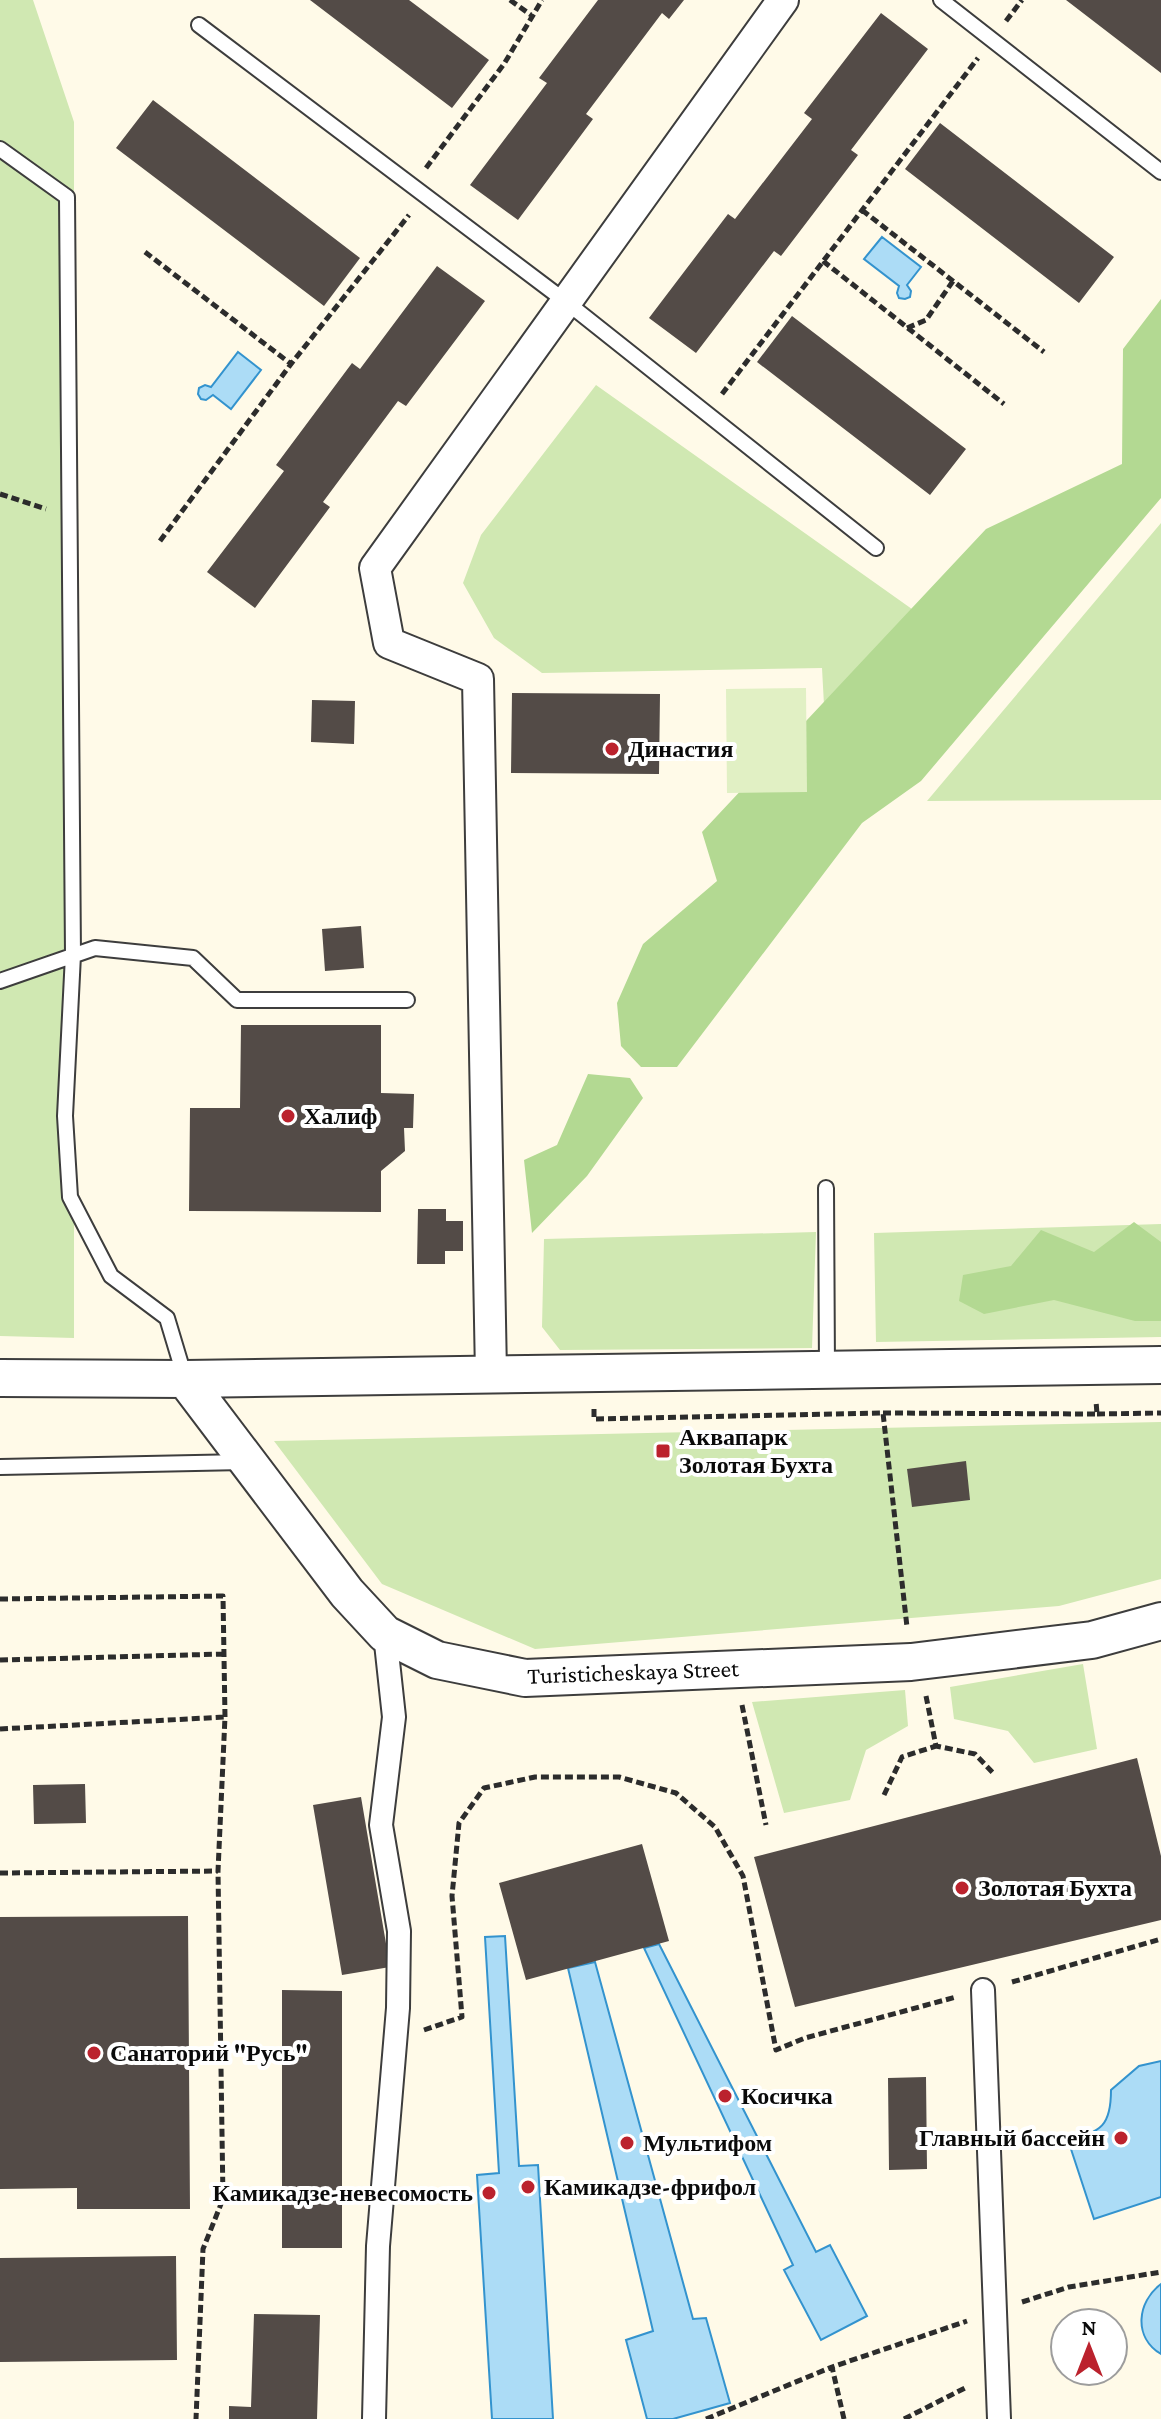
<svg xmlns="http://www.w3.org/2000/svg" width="1161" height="2419" font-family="'Crimson Pro',serif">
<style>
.green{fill:#d0e8b2}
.forest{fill:#b3d992}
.pitch{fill:#e1f0c4}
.water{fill:#acdcf6;stroke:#3393ce;stroke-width:2}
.building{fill:#534b47}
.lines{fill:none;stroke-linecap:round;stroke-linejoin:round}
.service-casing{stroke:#3d3d3d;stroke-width:18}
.pedestrian-casing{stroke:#3d3d3d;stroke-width:26}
.minor-casing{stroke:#3d3d3d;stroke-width:34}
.tertiary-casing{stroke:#3d3d3d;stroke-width:40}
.path{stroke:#2c2c2c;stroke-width:5;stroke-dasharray:8 4;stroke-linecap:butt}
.service{stroke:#fff;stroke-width:14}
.pedestrian{stroke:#fff;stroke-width:22}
.minor{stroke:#fff;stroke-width:30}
.tertiary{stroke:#fff;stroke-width:36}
.poi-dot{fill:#bb222d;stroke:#fff;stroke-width:3}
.labels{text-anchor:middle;stroke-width:8;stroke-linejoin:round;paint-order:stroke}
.poi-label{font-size:24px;font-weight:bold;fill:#0a0a0a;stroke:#fff;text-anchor:start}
.street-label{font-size:24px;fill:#0a0a0a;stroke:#fff}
</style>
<rect width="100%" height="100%" fill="#fffae8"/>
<!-- green -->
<path class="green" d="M 0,0 L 33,0 L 74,122 L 74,1338 L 0,1336 Z
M 596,385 L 926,619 L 826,742 L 822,668 L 542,673 L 494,638 L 463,583 L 481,535 Z
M 1161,523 L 1161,800 L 927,801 Z
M 1161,1224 L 1161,1337 L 876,1342 L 874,1233 Z
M 816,1232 L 812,1348 L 560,1350 L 542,1327 L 544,1239 Z
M 1161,1422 L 1161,1579 L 1059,1606 L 535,1649 L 382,1584 L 274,1441 Z
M 1083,1664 L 1097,1749 L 1034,1763 L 1008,1731 L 954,1719 L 950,1687 Z
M 905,1690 L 908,1726 L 866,1750 L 850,1800 L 784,1813 L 752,1702 Z"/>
<!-- forest -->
<path class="forest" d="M 1161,299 L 1161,498 L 921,781 L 862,823 L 677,1067 L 641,1067 L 621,1046 L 617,1003 L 643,944 L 717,881 L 702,832 L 986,529 L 1122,464 L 1123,349 Z
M 588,1074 L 630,1078 L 643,1098 L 587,1176 L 532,1233 L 524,1160 L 557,1145 Z
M 1134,1222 L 1161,1242 L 1161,1321 L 1135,1321 L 1054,1300 L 984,1314 L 959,1301 L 963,1275 L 1011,1266 L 1041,1230 L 1094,1252 Z"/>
<!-- pitch -->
<path class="pitch" d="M 806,688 L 807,792 L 727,793 L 726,689 Z"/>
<!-- water -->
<path class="water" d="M 882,237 L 921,267 L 907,285 L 911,291 L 910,297 L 905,299 L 899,298 L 897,293 L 899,286 L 864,259 Z
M 238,352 L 261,370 L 231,409 L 213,395 L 206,400 L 201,399 L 198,394 L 199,388 L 205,385 L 211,387 Z
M 505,1936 L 519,2166 L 538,2165 L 553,2419 L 492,2419 L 477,2175 L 499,2173 L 485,1937 Z
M 659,1944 L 816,2252 L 830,2245 L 867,2316 L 821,2340 L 784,2270 L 793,2265 L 644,1948 Z
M 595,1962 L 693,2319 L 706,2318 L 730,2403 L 673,2419 L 647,2419 L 626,2340 L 653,2331 L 568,1968 Z
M 1161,2061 L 1161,2197 L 1094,2219 L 1068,2140 C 1102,2132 1111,2125 1111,2090 L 1139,2066 Z
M 1161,2284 L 1161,2354 C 1133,2337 1137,2302 1161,2284 Z"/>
<!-- building -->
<path class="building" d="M 310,0 L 409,0 L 489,60 L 452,108 Z
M 598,0 L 684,0 L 669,19 L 662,13 L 586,114 L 593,119 L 518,220 L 470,185 L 547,83 L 539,78 Z
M 1066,0 L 1161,0 L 1161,73 Z
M 881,13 L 928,49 L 851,150 L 858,155 L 781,256 L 774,251 L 696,353 L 649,318 L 728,214 L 735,219 L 812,119 L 804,113 Z
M 153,100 L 360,258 L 324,306 L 116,148 Z
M 940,123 L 1114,257 L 1079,303 L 905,169 Z
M 437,266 L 485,301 L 406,406 L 398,401 L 323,502 L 330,507 L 255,608 L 207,572 L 284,471 L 276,465 L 352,363 L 360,369 Z
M 792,316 L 966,449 L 930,495 L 757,362 Z
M 512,693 L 660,694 L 659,774 L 511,773 Z
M 312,700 L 355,701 L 354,744 L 311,742 Z
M 361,926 L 364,968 L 325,971 L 322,929 Z
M 241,1025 L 381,1025 L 381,1093 L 414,1094 L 413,1128 L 404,1128 L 405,1151 L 381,1171 L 381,1212 L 189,1211 L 190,1108 L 240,1108 Z
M 418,1209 L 446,1209 L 446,1221 L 463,1221 L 463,1251 L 445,1251 L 445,1264 L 417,1264 Z
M 966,1461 L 970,1500 L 912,1507 L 907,1469 Z
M 1137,1758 L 1161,1856 L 1161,1920 L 795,2007 L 754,1857 Z
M 85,1784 L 86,1823 L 34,1824 L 33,1785 Z
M 361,1797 L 390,1967 L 342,1975 L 313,1805 Z
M 642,1844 L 669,1941 L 526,1980 L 499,1883 Z
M 188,1916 L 190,2209 L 77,2209 L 77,2188 L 0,2189 L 0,1917 Z
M 282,1990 L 342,1991 L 342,2248 L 282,2248 Z
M 926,2077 L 927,2169 L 889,2170 L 888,2078 Z
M 176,2256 L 177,2360 L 0,2362 L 0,2258 Z
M 254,2314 L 320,2315 L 317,2419 L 229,2419 L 229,2406 L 251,2407 Z"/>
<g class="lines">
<!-- service casing -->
<g class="service-casing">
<path id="service" d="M 941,0 L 1161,172
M 199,25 L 565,301 L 876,548
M 0,149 L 67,197 L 73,955 L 65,1116 L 70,1197 L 111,1276 L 167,1318 L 185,1378
M 0,981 L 95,948 L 193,958 L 237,1000 L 407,1000
M 826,1188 L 827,1369
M 0,1467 L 244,1462"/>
</g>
<!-- pedestrian casing -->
<g class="pedestrian-casing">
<path id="pedestrian" d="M 983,1990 L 999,2419
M 374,2419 L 378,2246 L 398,2008 L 399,1931 L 381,1825 L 394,1717 L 385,1634"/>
</g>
<!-- minor casing -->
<g class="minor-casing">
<path id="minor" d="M 491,1374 L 478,679 L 389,643 L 375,568 L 783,0"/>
</g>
<!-- tertiary casing -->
<g class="tertiary-casing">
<path id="tertiary" d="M 0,1378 L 185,1379 L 1161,1365
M 185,1379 L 347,1593 L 385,1634 L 437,1660 L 525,1678 L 911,1662 L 1092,1640 L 1161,1621"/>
</g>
<!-- path -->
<path class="path" d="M 510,0 L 531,15
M 1006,21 L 1022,0
M 426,168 L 504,64 L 542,0
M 862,210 L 1044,352
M 145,252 L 291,364
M 823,261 L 1004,404
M 907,328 L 926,320 L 953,281
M 722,394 L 978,58
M 0,494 L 46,509
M 160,541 L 291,364 L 409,215
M 594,1409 L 594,1419 L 883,1413 L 907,1627
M 883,1413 L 1097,1414 L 1096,1401
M 1097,1414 L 1161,1413
M 0,1599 L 223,1596 L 225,1717 L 218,1871 L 223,2199 L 203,2249 L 196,2419
M 0,1660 L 224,1654
M 926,1696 L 936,1746 L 975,1754 L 995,1775
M 742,1705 L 766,1825
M 0,1729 L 225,1717
M 884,1795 L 902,1757 L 936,1746
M 0,1873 L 218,1871
M 1012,1982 L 1161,1939
M 424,2030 L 462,2017 L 452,1896 L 459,1823 L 484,1788 L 535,1777 L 619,1777 L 676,1793 L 715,1827 L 743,1876 L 776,2050 L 805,2038 L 956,1997
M 1022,2302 L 1069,2287 L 1161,2272
M 706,2419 L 832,2367
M 844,2419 L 832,2367 L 967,2321
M 904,2419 L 967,2387"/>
<!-- service -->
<use href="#service" class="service"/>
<!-- pedestrian -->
<use href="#pedestrian" class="pedestrian"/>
<!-- minor -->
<use href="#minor" class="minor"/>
<!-- tertiary -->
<use href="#tertiary" class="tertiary"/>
</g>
<!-- markers -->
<g class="poi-dot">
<circle cx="612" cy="749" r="8"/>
<circle cx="288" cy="1116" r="8"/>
<rect x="655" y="1443" width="16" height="16" rx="4"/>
<circle cx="962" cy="1888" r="8"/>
<circle cx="94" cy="2053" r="8"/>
<circle cx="725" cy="2096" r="8"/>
<circle cx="1121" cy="2138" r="8"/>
<circle cx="627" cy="2143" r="8"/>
<circle cx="528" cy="2187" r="8"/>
<circle cx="489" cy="2193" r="8"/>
</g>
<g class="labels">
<!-- poi labels -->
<g class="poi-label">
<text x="628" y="757">Династия</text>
<text x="304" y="1124">Халиф</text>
<text x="679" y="1445">Аквапарк<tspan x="679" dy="28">Золотая Бухта</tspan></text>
<text x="978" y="1896">Золотая Бухта</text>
<text x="110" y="2061">Санаторий "Русь"</text>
<text x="741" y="2104">Косичка</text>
<text x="1105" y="2146" text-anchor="end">Главный бассейн</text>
<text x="643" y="2151">Мультифом</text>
<text x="544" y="2195">Камикадзе-фрифол</text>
<text x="473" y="2201" text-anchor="end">Камикадзе-невесомость</text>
</g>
<!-- street labels -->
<g class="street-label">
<text transform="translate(633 1672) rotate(-2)" y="8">Turisticheskaya Street</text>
</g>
</g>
<!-- north arrow -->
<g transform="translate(1089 2347)"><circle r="38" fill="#ffffff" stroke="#9d9d9d" stroke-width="2"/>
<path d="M0-6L14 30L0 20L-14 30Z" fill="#bb222d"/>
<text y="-12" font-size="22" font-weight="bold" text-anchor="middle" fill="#0a0a0a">N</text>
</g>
</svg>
